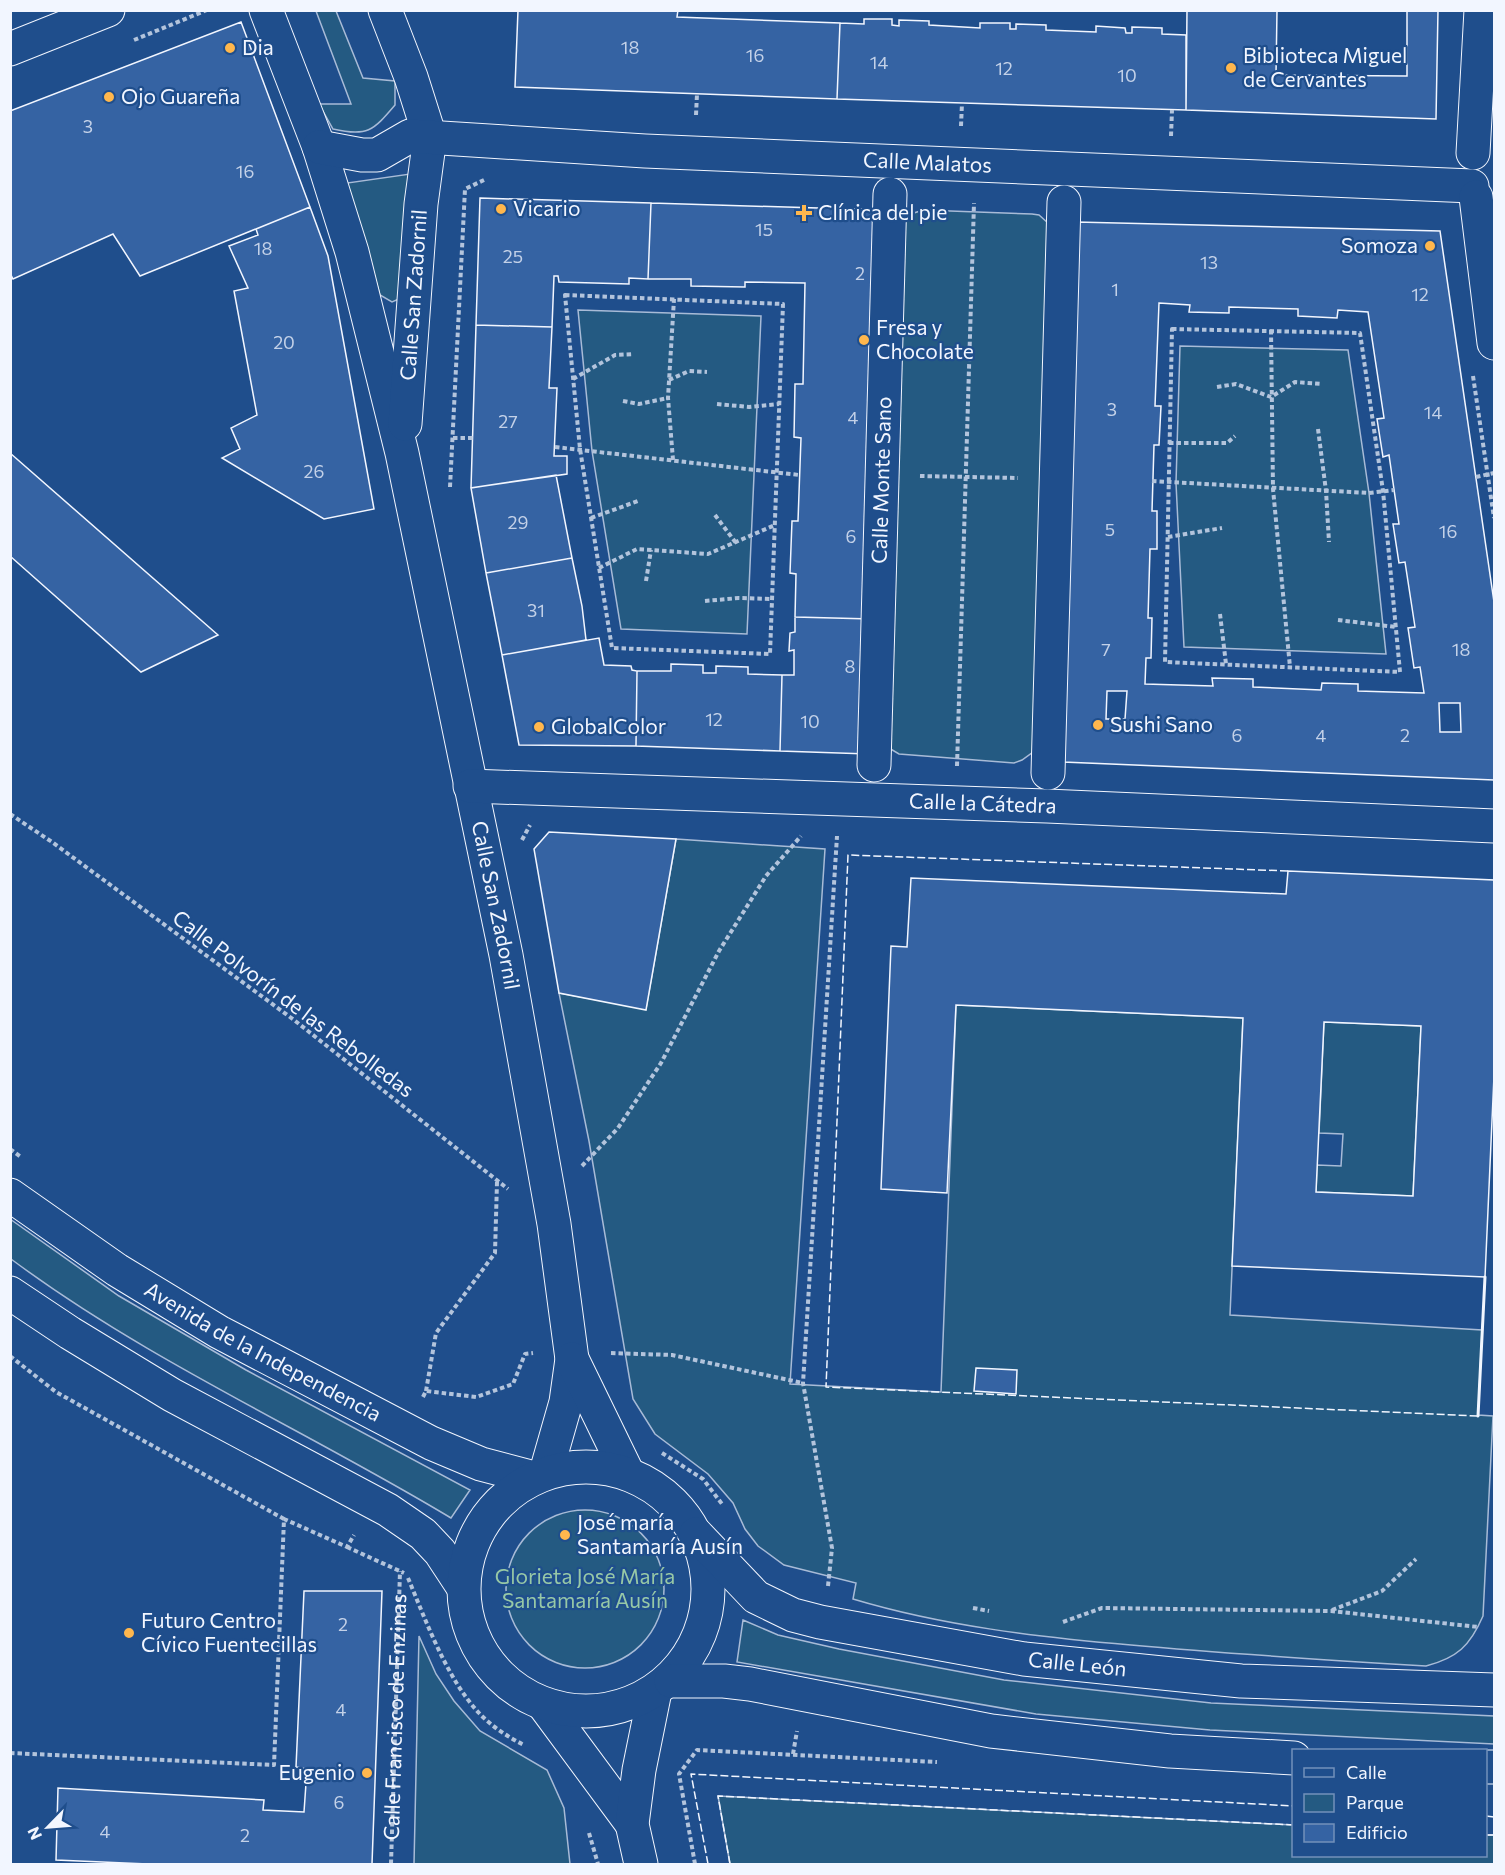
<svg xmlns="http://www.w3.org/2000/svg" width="1505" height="1875" font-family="Commissioner,sans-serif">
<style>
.green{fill:#245a82;stroke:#a8bbd7;stroke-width:1.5}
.building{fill:#3563a3;stroke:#f2f6ff;stroke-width:1.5;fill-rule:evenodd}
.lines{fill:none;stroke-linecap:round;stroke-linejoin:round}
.street-casing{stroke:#f2f6ff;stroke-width:35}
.secondary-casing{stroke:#f2f6ff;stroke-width:35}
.path{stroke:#b3c4dc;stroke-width:4;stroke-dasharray:4.5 3;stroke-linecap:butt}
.street{stroke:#1f4e8c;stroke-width:33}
.secondary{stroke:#1f4e8c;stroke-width:33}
.fence{stroke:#f2f6ff;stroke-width:1.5;stroke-dasharray:8 3;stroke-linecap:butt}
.wall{stroke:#f2f6ff;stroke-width:3}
.poi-dot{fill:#ffb74d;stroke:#1f4e8c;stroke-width:2}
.labels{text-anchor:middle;stroke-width:4.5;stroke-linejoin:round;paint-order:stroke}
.number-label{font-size:18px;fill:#c3d1e8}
.poi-label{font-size:21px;fill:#f2f6ff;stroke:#1f4e8c;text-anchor:start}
.street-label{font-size:21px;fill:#f2f6ff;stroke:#1f4e8c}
.park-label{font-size:21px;fill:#97c8a6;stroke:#1f4e8c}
</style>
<rect width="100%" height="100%" fill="#1f4e8c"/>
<!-- green -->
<path class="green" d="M 316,11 L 336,11 L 363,78 L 395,81 L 395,105 C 373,131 367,137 333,129 L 319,104 L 351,104 Z
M 410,174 L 406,296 L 392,302 L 380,295 L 347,183 Z
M 923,210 L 1032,214 L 1039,215 L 1048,223 L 1033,752 L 1022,760 L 1014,763 L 899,754 L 889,748 L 905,221 L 911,214 Z
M 578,310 L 761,316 L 747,634 L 621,629 L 592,451 Z
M 1180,346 L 1348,350 L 1369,493 L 1386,654 L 1184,647 L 1176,483 Z
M 676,839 L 825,849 L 790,1384 L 941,1392 L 956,1005 L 1243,1018 L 1230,1315 L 1482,1330 L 1478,1415 L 1493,1416 L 1483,1616 C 1470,1646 1457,1658 1426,1666 C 1327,1660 1229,1654 1131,1645 C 1038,1637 943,1626 853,1599 L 856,1583 L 784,1565 L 758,1546 L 745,1529 L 733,1503 L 708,1474 L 655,1434 L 633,1399 L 589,1141 L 559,993 L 646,1009 Z
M 1324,1022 L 1421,1026 L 1413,1196 L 1316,1192 L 1317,1165 L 1341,1166 L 1343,1134 L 1319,1133 Z
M 10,1219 L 119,1296 L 246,1370 L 470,1490 L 451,1518 C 305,1430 148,1361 11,1259 Z
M506 1589a79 79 0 1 1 158 0a79 79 0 1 1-158 0Z
M 743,1620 L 778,1635 L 839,1649 L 1004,1680 L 1211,1703 L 1494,1716 L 1494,1744 L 1210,1730 L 1036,1714 L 737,1662 Z
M 419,1636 L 436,1674 L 454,1701 L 480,1731 L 547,1770 L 564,1808 L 570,1864 L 414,1864 Z
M 718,1796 L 1293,1825 L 1294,1856 L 1486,1856 L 1486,1835 L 1494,1835 L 1494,1864 L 730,1864 Z"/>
<!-- building -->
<path class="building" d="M 518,10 L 678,10 L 677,17 L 840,23 L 837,99 L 515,87 Z
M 1187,10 L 1277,10 L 1276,75 L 1407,76 L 1407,10 L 1438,10 L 1436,119 L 1186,110 Z
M 864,19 L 892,19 L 892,25 L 899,26 L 899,20 L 929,21 L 929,25 L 980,28 L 980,23 L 1010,23 L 1010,29 L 1016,29 L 1016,24 L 1046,25 L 1046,30 L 1096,32 L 1096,26 L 1125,28 L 1126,33 L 1132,33 L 1132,27 L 1162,28 L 1162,34 L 1186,35 L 1186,110 L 837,99 L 840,23 L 864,24 Z
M 241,22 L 310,207 L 140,276 L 113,234 L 13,279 L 10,273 L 10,111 Z
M 480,198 L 651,203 L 648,279 L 629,278 L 629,284 L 559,282 L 558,276 L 554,276 L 552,327 L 476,325 Z
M 651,203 L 883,210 L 871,619 L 795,617 L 796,574 L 790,573 L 792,521 L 798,521 L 801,438 L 794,437 L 795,384 L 803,384 L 805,283 L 745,282 L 745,287 L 691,286 L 691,279 L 648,279 Z
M 310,207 L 328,256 L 374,509 L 324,519 L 222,458 L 240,449 L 231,428 L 257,415 L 234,291 L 248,288 L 229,246 L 258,235 L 256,229 Z
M 1076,222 L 1440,231 L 1494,602 L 1494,780 L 1063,762 ZM 1159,303 L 1190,305 L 1189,312 L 1229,313 L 1229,307 L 1298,309 L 1298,316 L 1337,318 L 1338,310 L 1368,312 L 1384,418 L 1377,419 L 1383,457 L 1389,455 L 1399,524 L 1393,524 L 1399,563 L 1405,562 L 1415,627 L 1408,628 L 1414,668 L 1420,667 L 1424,693 L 1358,691 L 1358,684 L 1322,683 L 1321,690 L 1253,687 L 1253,679 L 1212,678 L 1213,686 L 1145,684 L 1146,658 L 1151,658 L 1152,618 L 1148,618 L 1150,549 L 1157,549 L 1157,511 L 1152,511 L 1154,445 L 1159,445 L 1161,406 L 1155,406 ZM 1107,691 L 1127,691 L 1125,719 L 1106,719 ZM 1439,703 L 1460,703 L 1461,732 L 1440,732 Z
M 476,325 L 552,327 L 549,388 L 557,388 L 554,456 L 567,456 L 567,474 L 471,488 Z
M 10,453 L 218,635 L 141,672 L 10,556 Z
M 556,475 L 572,558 L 486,573 L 471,488 Z
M 572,558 L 582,606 L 586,640 L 502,655 L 486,573 Z
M 795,617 L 871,619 L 868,754 L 780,751 L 782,675 L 794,675 L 794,650 L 789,651 L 790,633 L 795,632 Z
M 599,638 L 604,665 L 631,666 L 632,670 L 637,671 L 636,746 L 519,745 L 502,655 Z
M 671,664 L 703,665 L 703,673 L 716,673 L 716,666 L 748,667 L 748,674 L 782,675 L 780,751 L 636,746 L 637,671 L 671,671 Z
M 549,832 L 676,839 L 646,1010 L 559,993 L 534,849 Z
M 1288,871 L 1494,880 L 1494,1076 L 1485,1277 L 1232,1266 L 1243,1018 L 956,1005 L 947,1193 L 881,1189 L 891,946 L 907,947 L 911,878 L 1286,894 ZM 1324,1022 L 1421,1026 L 1413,1196 L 1316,1192 Z
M 976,1368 L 1017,1370 L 1016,1394 L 974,1391 Z
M 304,1591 L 382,1591 L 372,1864 L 148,1864 L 56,1860 L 58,1788 L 264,1800 L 263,1810 L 304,1812 L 307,1769 L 296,1767 Z"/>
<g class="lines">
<!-- street casing -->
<g class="street-casing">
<g id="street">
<path id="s2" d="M 266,10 L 319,147 L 352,252 L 402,453 L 506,955 L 554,1224 L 572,1359 L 566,1402 L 546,1472"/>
<path d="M 385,10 L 411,77 L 430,137 L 421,204 L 405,424"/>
<path d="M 10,49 L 108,10"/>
<path id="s3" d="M 319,147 L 362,155 L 377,155 L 410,136 L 645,151 L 1472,186"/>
<path d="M 1473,153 L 1481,10"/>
<path d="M 1476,197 L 1494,343"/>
<path id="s4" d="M 874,765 L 890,194"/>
<path d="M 1048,773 L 1064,202"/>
<path id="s5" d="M 470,786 L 1047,806 L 1494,826"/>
<path d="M 572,1359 L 628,1474"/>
<path d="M 544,1705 L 632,1824"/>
<path d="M 641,1864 L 632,1824 L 639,1770 L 655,1691"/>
</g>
</g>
<!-- secondary casing -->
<g class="secondary-casing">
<g id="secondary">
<path id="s6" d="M 10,1195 L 117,1270 L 219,1332 L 431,1443 L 481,1464 L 534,1478"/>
<path d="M 10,1293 L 70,1333 L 172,1395 L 388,1510 L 423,1534 L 440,1552 L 463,1587"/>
<circle cx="586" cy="1589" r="122"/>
<path id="s7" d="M 696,1534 L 756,1597 L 793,1615 L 820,1622 L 1024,1659 L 1241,1681 L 1494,1690"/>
<path d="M 671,1681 L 724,1681 L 750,1684 L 991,1731 L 1170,1751 L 1294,1758"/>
<path d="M 1486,1767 L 1494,1767"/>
</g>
</g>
<!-- path -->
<g class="path">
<path d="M 134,40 L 207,10"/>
<path d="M 696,115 L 697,94"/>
<path d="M 961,126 L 962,103"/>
<path d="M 1171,136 L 1172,110"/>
<path d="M 565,295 L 783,304 L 770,654 L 612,648 L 580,449 Z"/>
<path d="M 1172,329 L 1360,333 L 1383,491 L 1400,672 L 1165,662 Z"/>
<path d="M 1271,330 L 1273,489 L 1290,667"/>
<path d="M 1473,376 L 1494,518"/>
<path d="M 573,379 L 615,355 L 634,354"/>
<path d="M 669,380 L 689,371 L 707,372"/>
<path d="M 1217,387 L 1236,384 L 1271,397 L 1295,382 L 1322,384"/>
<path d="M 623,401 L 639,404 L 668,398"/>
<path d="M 717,404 L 749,407 L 779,404"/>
<path d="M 1318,429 L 1326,491 L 1329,542"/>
<path d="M 453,438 L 473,438"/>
<path d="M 1169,443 L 1227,443 L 1235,436"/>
<path d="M 555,447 L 799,475"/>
<path d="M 673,460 L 668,398 L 674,299"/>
<path d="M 920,476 L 1018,478"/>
<path d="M 1476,477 L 1494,473"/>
<path d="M 1152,481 L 1369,493 L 1394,490"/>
<path d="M 450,487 L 465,189 L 484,180"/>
<path d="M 715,515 L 736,543"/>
<path d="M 591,518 L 638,501"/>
<path d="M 1168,537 L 1222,528"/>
<path d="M 599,568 L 637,549 L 708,554 L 775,525"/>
<path d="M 646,581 L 651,550"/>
<path d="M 705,601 L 739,598 L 772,599"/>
<path d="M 1220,614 L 1226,664"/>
<path d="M 1338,620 L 1396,627"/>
<path d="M 957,766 L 974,203"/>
<path d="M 10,814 L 52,842 L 294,1020 L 508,1189"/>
<path d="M 522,840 L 530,825"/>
<path d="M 10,1149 L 21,1157"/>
<path d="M 582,1166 L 618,1128 L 661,1063 L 719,951 L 766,876 L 801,836"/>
<path d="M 611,1353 L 672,1355 L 803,1383"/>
<path d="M 10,1356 L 56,1392 L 284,1519"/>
<path d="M 426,1391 L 436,1333 L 495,1253 L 497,1182"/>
<path d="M 423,1397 L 426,1391 L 476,1397 L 513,1384 L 525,1354 L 533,1353"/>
<path d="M 662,1453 L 703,1479 L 722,1504"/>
<path d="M 347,1547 L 404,1573"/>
<path d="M 408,1578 C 426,1621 447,1679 479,1713 C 491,1726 508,1737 524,1745"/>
<path d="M 828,1586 L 832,1548 L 803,1383 L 837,836"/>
<path d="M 973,1608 L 989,1611"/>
<path d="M 1332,1610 L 1382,1591 L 1416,1559"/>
<path d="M 1063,1622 L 1102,1608 L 1331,1611 L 1478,1627"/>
<path d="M 10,1753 L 274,1765 L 284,1519 L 347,1547 L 354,1535"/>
<path d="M 793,1754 L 797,1731"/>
<path d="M 589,1833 L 598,1864"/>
<path id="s1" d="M 391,1864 L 400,1571"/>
<path d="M 695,1864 L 679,1774 L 697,1750 L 937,1762"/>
</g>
<!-- street -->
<use href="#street" class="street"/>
<!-- secondary -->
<use href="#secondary" class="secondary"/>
<!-- fence -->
<path class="fence" d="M 1288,871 L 848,855 L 826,1387 L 1478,1416 L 1485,1277
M 1486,1816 L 1494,1817
M 1486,1835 L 1494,1835
M 708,1864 L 691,1774 L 1294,1806
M 730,1864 L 718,1796 L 1294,1825"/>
<!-- wall -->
<path class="wall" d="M 1478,1416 L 1485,1277"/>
</g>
<!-- markers -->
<g class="poi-dot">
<circle cx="230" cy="48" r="6"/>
<circle cx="1231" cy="68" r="6"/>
<circle cx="109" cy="97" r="6"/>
<circle cx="501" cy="209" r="6"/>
<path d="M801 204h6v6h6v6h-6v6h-6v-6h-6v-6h6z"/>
<circle cx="1430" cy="246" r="6"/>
<circle cx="864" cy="340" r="6"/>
<circle cx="1098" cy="725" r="6"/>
<circle cx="539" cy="727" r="6"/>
<circle cx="565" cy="1535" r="6"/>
<circle cx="129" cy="1633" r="6"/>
<circle cx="367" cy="1773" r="6"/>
</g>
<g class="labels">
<!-- number labels -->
<g class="number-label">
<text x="630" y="54">18</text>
<text x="755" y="62">16</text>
<text x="879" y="69">14</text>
<text x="1004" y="75">12</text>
<text x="1127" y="82">10</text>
<text x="88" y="133">3</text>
<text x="245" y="178">16</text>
<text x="764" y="236">15</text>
<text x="263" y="255">18</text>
<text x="513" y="263">25</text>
<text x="1209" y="269">13</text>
<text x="860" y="280">2</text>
<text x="1115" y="296">1</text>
<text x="1420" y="301">12</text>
<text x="284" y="349">20</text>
<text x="1112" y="416">3</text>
<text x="1433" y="419">14</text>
<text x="853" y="424">4</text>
<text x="508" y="428">27</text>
<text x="314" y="478">26</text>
<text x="518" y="529">29</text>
<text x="1110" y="536">5</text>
<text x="1448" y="538">16</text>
<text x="851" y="543">6</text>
<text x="536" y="617">31</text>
<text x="1106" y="656">7</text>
<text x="1461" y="656">18</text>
<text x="850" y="673">8</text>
<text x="714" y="726">12</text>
<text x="810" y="728">10</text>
<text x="1237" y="742">6</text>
<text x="1321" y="742">4</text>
<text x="1405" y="742">2</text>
<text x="343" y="1631">2</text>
<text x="341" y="1716">4</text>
<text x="339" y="1809">6</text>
<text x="105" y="1838">4</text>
<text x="245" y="1842">2</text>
</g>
<!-- poi labels -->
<g class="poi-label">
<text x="242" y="55">Dia</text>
<text x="1243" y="63">Biblioteca Miguel<tspan x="1243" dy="24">de Cervantes</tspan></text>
<text x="121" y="104">Ojo Guareña</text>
<text x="513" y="216">Vicario</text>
<text x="818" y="220">Clínica del pie</text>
<text x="1418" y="253" text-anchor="end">Somoza</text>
<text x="876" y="335">Fresa y<tspan x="876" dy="24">Chocolate</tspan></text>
<text x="1110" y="732">Sushi Sano</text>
<text x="551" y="734">GlobalColor</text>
<text x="577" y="1530">José maría<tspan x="577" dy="24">Santamaría Ausín</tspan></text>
<text x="141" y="1628">Futuro Centro<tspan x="141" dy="24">Cívico Fuentecillas</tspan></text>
<text x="355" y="1780" text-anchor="end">Eugenio</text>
</g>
<!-- street labels -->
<g class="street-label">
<text dy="7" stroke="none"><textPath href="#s3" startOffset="615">Calle Malatos</textPath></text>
<text transform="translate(414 295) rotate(-86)" y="7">Calle San Zadornil</text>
<text dy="7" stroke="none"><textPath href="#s4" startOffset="285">Calle Monte Sano</textPath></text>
<text dy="7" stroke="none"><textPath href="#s5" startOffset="513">Calle la Cátedra</textPath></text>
<text dy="7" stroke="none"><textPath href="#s2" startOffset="926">Calle San Zadornil</textPath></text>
<text transform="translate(293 1004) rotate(37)" y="7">Calle Polvorín de las Rebolledas</text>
<text dy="7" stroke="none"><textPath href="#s6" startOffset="298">Avenida de la Independencia</textPath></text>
<text dy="7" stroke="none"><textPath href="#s7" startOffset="417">Calle León</textPath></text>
<text dy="7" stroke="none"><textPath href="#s1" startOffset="147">Calle Francisco de Enzinas</textPath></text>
</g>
<!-- park labels -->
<g class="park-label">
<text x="585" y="1584">Glorieta José María<tspan x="585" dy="24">Santamaría Ausín</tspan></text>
</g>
</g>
<!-- border -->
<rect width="1505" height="1875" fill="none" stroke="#f2f6ff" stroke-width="24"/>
<!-- legend -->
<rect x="1292" y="1749" width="195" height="108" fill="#1f4e8c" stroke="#7391ba" stroke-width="1.5"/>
<rect x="1304" y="1768" width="30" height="9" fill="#1f4e8c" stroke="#7391ba" stroke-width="1.5"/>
<text x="1346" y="1779" font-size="18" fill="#f2f6ff">Calle</text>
<rect x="1304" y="1794" width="30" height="18" fill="#245a82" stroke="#7391ba" stroke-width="1.5"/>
<text x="1346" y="1809" font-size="18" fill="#f2f6ff">Parque</text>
<rect x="1304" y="1824" width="30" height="18" fill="#3563a3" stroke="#7391ba" stroke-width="1.5"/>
<text x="1346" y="1839" font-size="18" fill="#f2f6ff">Edificio</text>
<!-- north arrow -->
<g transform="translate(48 1827) rotate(245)" stroke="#1f4e8c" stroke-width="4.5" paint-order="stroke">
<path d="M0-4.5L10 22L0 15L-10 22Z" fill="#f2f6ff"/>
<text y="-9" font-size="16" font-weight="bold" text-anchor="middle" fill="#f2f6ff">N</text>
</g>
</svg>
